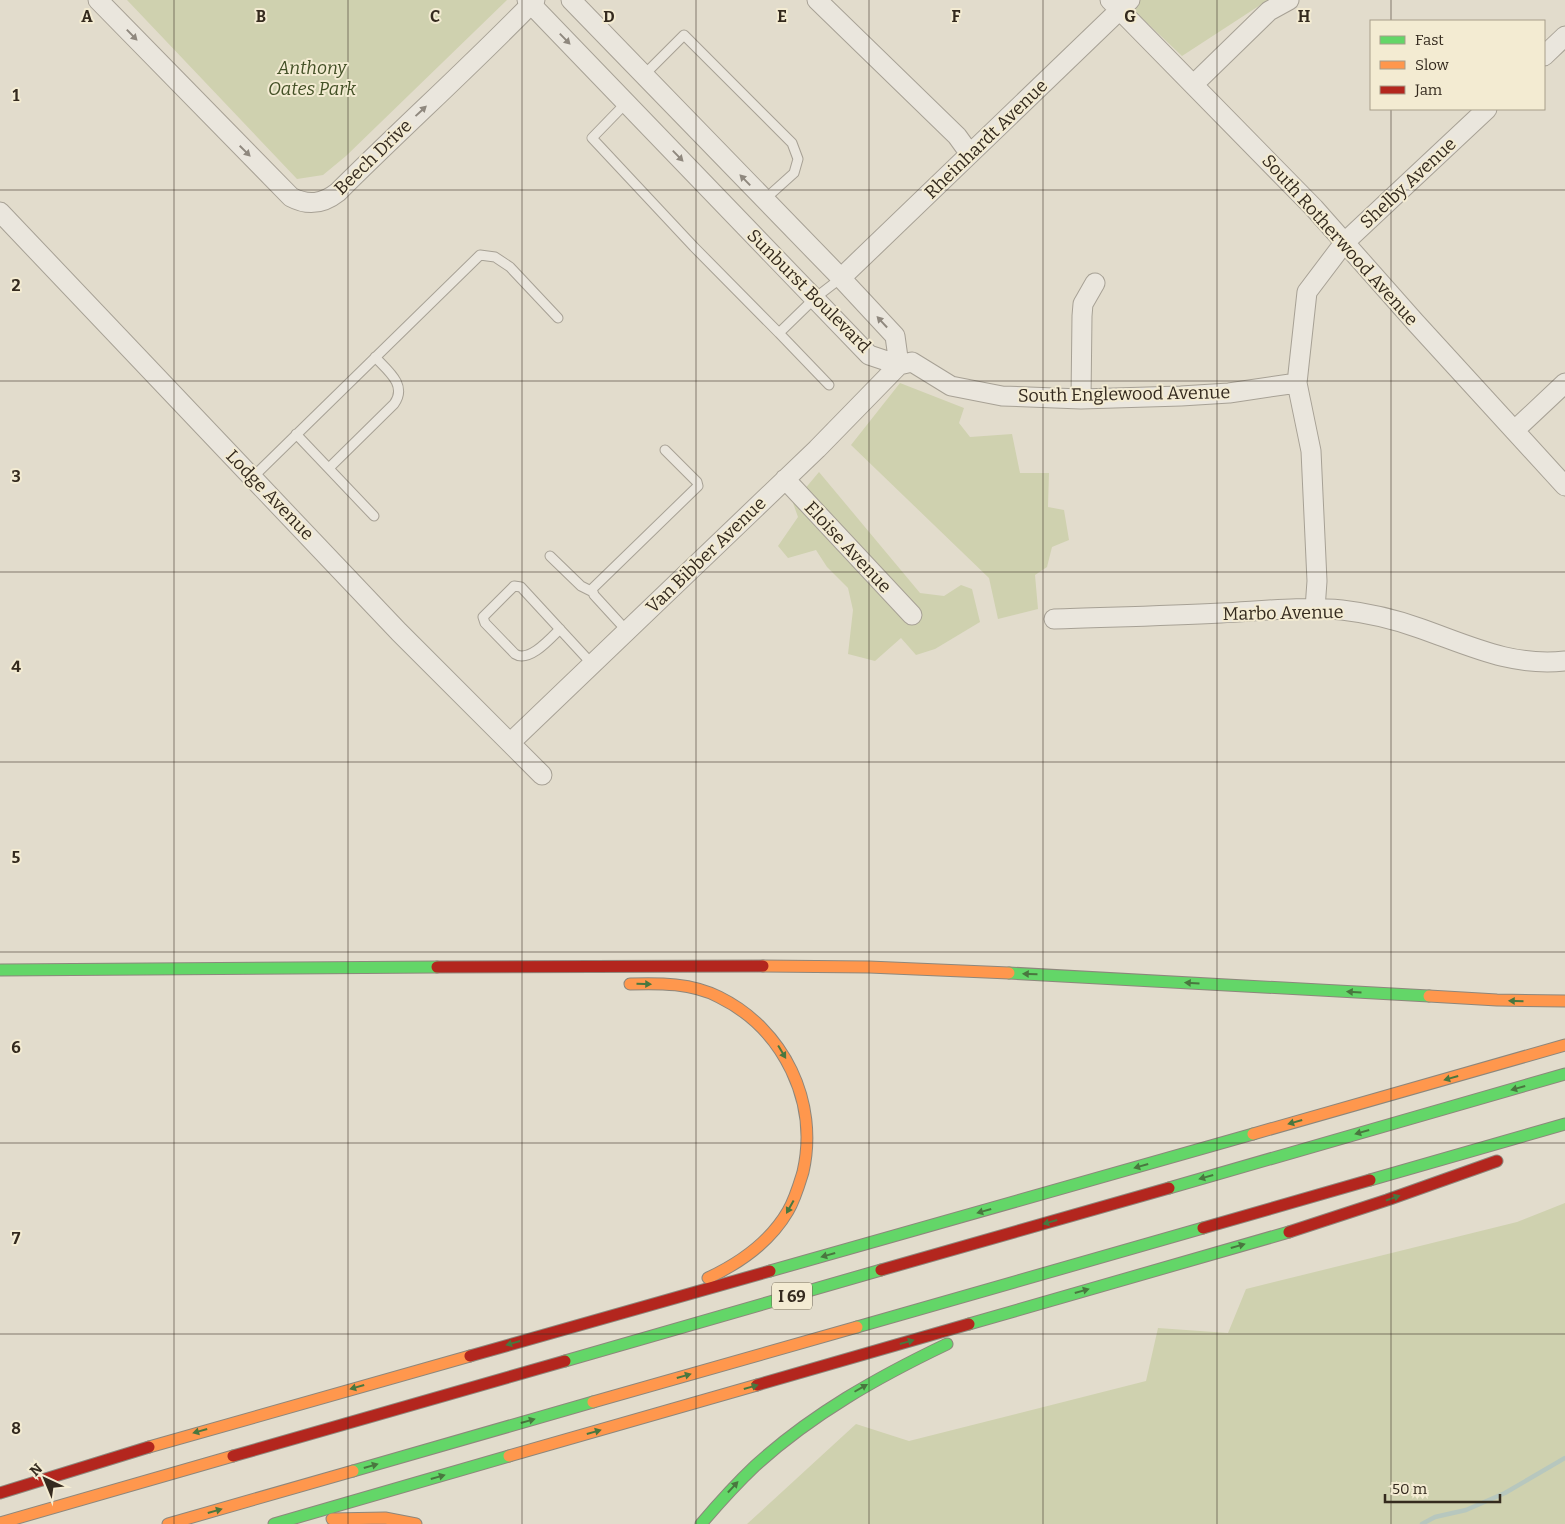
<svg xmlns="http://www.w3.org/2000/svg" width="1565" height="1524" font-family="Bitter,serif">
<style>
.green{fill:#cfd1af}
.lines{fill:none;stroke-linecap:round;stroke-linejoin:round}
.stream{stroke:#b7c7be;stroke-width:4.5}
.lane-casing{stroke:#a7a195;stroke-width:11}
.street-casing{stroke:#a7a195;stroke-width:21}
.fast-casing{stroke:#8d877c;stroke-width:13}
.slow-casing{stroke:#8d877c;stroke-width:13}
.jam-casing{stroke:#8d877c;stroke-width:13}
.lane{stroke:#eae6dd;stroke-width:9}
.street{stroke:#eae6dd;stroke-width:19}
.fast{stroke:#63d668;stroke-width:11}
.slow{stroke:#ff974d;stroke-width:11}
.jam{stroke:#b3261e;stroke-width:11}
.oneway{fill:#8f887e}
.oneway2{fill:#49773f}
.grid{fill:none;stroke:#342a1e;stroke-width:1;stroke-opacity:0.55}
.labels{text-anchor:middle;stroke-width:4;stroke-linejoin:round;paint-order:stroke}
.shield{fill:#f3ebd2;stroke:#6d6454;stroke-width:1}
.shield-label{font-size:16px;font-weight:bold;fill:#342a1e}
.park-label{font-size:18px;font-style:italic;fill:#435026;stroke:#f3ebd2}
.street-label{font-size:18px;fill:#342a1e;stroke:#f3ebd2}
.grid-label{font-size:16px;text-anchor:middle;font-weight:bold;fill:#342a1e;stroke:#f3ebd2;stroke-width:4;stroke-linejoin:round;paint-order:stroke}
</style>
<rect width="100%" height="100%" fill="#e2dccc"/>
<!-- green -->
<path class="green" d="M 127,0 L 507,0 L 346,156 L 323,175 L 297,179 Z
M 1123,0 L 1268,0 L 1182,56 Z
M 900,383 L 964,408 L 959,423 L 970,437 L 1012,434 L 1020,473 L 1049,473 L 1048,507 L 1064,510 L 1069,540 L 1052,547 L 1047,567 L 1035,575 L 1038,609 L 998,619 L 989,578 L 851,445 Z
M 819,472 L 920,593 L 944,596 L 961,585 L 972,589 L 980,622 L 935,649 L 916,655 L 901,638 L 875,661 L 848,654 L 853,610 L 848,588 L 827,567 L 816,550 L 788,558 L 778,546 L 798,517 L 793,503 Z
M 1565,1203 L 1565,1524 L 747,1524 L 856,1424 L 909,1441 L 1146,1381 L 1158,1328 L 1228,1333 L 1246,1289 L 1517,1222 Z"/>
<g class="lines">
<!-- stream -->
<path class="stream" d="M 1422,1524 L 1435,1517 L 1466,1510 L 1505,1493 L 1565,1458"/>
<!-- lane casing -->
<g class="lane-casing">
<path id="lane" d="M 644,75 L 684,35 L 792,143 L 798,159 L 794,173 L 764,200
M 626,103 L 592,138 L 694,247 L 779,333 L 815,298 L 841,278
M 779,333 L 829,385
M 296,434 L 374,516
M 329,468 L 394,404 C 408,385 387,370 375,357
M 252,478 L 480,255 L 495,257 L 510,267 L 558,318
M 550,556 L 581,586 L 593,592
M 560,629 C 550,639 529,663 515,654 L 485,623 L 483,617 L 514,586 L 521,587 L 592,664
M 627,631 L 594,595 L 592,589 L 698,486 L 697,482 L 665,450"/>
</g>
<!-- street casing -->
<g class="street-casing">
<path id="street" d="M 98,0 L 291,197 C 308,206 323,204 338,192 C 403,127 471,66 535,0
M 527,0 L 869,355 L 899,365
M 571,0 L 841,278 L 895,336 L 899,365
M 817,0 L 957,136 L 970,154
M 1110,0 L 1314,208 L 1415,322 L 1565,486
M 1544,56 L 1565,36
M 1194,84 L 1269,11 L 1289,0
M 0,212 L 399,632 L 542,775
M 841,278 L 1130,0
M 899,365 L 912,362 L 951,386 L 1002,396 L 1081,399 L 1181,396 L 1229,393 L 1297,383
M 1081,399 L 1082,316 L 1083,304 L 1095,283
M 1515,430 L 1565,383
M 785,479 L 912,615
M 1315,609 L 1317,581 L 1311,451 L 1297,383 L 1307,292 L 1344,243 L 1487,109
M 1054,619 C 1110,617 1165,616 1221,613 C 1261,611 1302,606 1342,610 C 1368,613 1394,619 1419,628 C 1468,645 1511,667 1565,661
M 510,743 L 817,449 L 899,365"/>
</g>
<!-- fast casing -->
<g class="fast-casing">
<path id="fast" d="M 0,970 L 437,967
M 1009,973 L 1429,996
M 1370,1180 L 1565,1124
M 1169,1188 L 1565,1074
M 770,1271 L 1253,1134
M 969,1324 L 1289,1232
M 857,1327 L 1203,1228
M 565,1361 L 881,1270
M 353,1471 L 593,1402
M 274,1524 L 509,1456
M 701,1524 C 718,1504 736,1484 755,1466 C 812,1414 878,1377 947,1344"/>
</g>
<!-- slow casing -->
<g class="slow-casing">
<path id="slow" d="M 763,966 L 869,967 L 1009,973
M 630,984 C 660,983 692,983 719,997 C 784,1029 819,1102 803,1172 C 799,1185 795,1199 788,1211 C 770,1242 740,1263 708,1278
M 1429,996 L 1497,1000 L 1565,1001
M 1253,1134 L 1565,1045
M 593,1402 L 857,1327
M 149,1447 L 470,1356
M 509,1456 L 757,1385
M 332,1519 L 385,1518 L 416,1524
M 0,1523 L 233,1456
M 168,1524 L 353,1471"/>
</g>
<!-- jam casing -->
<g class="jam-casing">
<path id="jam" d="M 437,967 L 763,966
M 1203,1228 L 1370,1180
M 1289,1232 L 1387,1200 L 1497,1161
M 881,1270 L 1169,1188
M 470,1356 L 770,1271
M 757,1385 L 969,1324
M 233,1456 L 565,1361
M 0,1493 L 149,1447"/>
</g>
<!-- lane -->
<use href="#lane" class="lane"/>
<!-- street -->
<use href="#street" class="street"/>
<!-- fast -->
<use href="#fast" class="fast"/>
<!-- slow -->
<use href="#slow" class="slow"/>
<!-- jam -->
<use href="#jam" class="jam"/>
</g>
<!-- one-way arrows -->
<defs><path id="oneway-solid" d="M-6-.8H1V-3.2L6.5 0L1 3.2V.8H-6Z" transform="scale(1.25)"/></defs>
<g class="oneway">
<use href="#oneway-solid" transform="translate(132 35) rotate(46)"/>
<use href="#oneway-solid" transform="translate(565 39) rotate(46)"/>
<use href="#oneway-solid" transform="translate(421 111) rotate(-43)"/>
<use href="#oneway-solid" transform="translate(245 151) rotate(45)"/>
<use href="#oneway-solid" transform="translate(678 156) rotate(46)"/>
<use href="#oneway-solid" transform="translate(745 180) rotate(-134)"/>
<use href="#oneway-solid" transform="translate(882 322) rotate(-133)"/>
</g>
<g class="oneway2">
<use href="#oneway-solid" transform="translate(1030 974) rotate(-178)"/>
<use href="#oneway-solid" transform="translate(1192 983) rotate(-177)"/>
<use href="#oneway-solid" transform="translate(644 984) rotate(1)"/>
<use href="#oneway-solid" transform="translate(1354 992) rotate(-177)"/>
<use href="#oneway-solid" transform="translate(1516 1001) rotate(-179)"/>
<use href="#oneway-solid" transform="translate(782 1052) rotate(59)"/>
<use href="#oneway-solid" transform="translate(1451 1078) rotate(164)"/>
<use href="#oneway-solid" transform="translate(1518 1088) rotate(164)"/>
<use href="#oneway-solid" transform="translate(1295 1122) rotate(164)"/>
<use href="#oneway-solid" transform="translate(1362 1132) rotate(164)"/>
<use href="#oneway-solid" transform="translate(1141 1166) rotate(164)"/>
<use href="#oneway-solid" transform="translate(1206 1177) rotate(164)"/>
<use href="#oneway-solid" transform="translate(1393 1198) rotate(-19)"/>
<use href="#oneway-solid" transform="translate(790 1207) rotate(119)"/>
<use href="#oneway-solid" transform="translate(984 1211) rotate(164)"/>
<use href="#oneway-solid" transform="translate(1050 1222) rotate(164)"/>
<use href="#oneway-solid" transform="translate(1238 1246) rotate(-16)"/>
<use href="#oneway-solid" transform="translate(828 1255) rotate(164)"/>
<use href="#oneway-solid" transform="translate(1082 1291) rotate(-16)"/>
<use href="#oneway-solid" transform="translate(907 1342) rotate(-16)"/>
<use href="#oneway-solid" transform="translate(513 1343) rotate(164)"/>
<use href="#oneway-solid" transform="translate(684 1376) rotate(-16)"/>
<use href="#oneway-solid" transform="translate(357 1387) rotate(164)"/>
<use href="#oneway-solid" transform="translate(751 1387) rotate(-16)"/>
<use href="#oneway-solid" transform="translate(861 1388) rotate(-30)"/>
<use href="#oneway-solid" transform="translate(528 1421) rotate(-16)"/>
<use href="#oneway-solid" transform="translate(200 1431) rotate(164)"/>
<use href="#oneway-solid" transform="translate(594 1432) rotate(-16)"/>
<use href="#oneway-solid" transform="translate(371 1466) rotate(-16)"/>
<use href="#oneway-solid" transform="translate(438 1477) rotate(-16)"/>
<use href="#oneway-solid" transform="translate(733 1487) rotate(-47)"/>
<use href="#oneway-solid" transform="translate(215 1511) rotate(-16)"/>
</g>
<!-- grid -->
<path class="grid" d="M 174,0 L 174,1524M 348,0 L 348,1524M 522,0 L 522,1524M 696,0 L 696,1524M 869,0 L 869,1524M 1043,0 L 1043,1524M 1217,0 L 1217,1524M 1391,0 L 1391,21M 1391,109 L 1391,1524M 0,190 L 1565,190M 0,381 L 1565,381M 0,572 L 1565,572M 0,762 L 1565,762M 0,952 L 1565,952M 0,1143 L 1565,1143M 0,1334 L 1565,1334"/>
<g class="labels">
<!-- shield labels -->
<rect class="shield" x="772" y="1282.5" width="40" height="27" rx="4"/>
<g class="shield-label">
<text x="792" y="1302">I 69</text>
</g>
<!-- park labels -->
<g class="park-label">
<text x="312" y="74">Anthony<tspan x="312" dy="21">Oates Park</tspan></text>
</g>
<!-- street labels -->
<g class="street-label">
<text transform="translate(986 139) rotate(-44)" y="6">Rheinhardt Avenue</text>
<text transform="translate(373 157) rotate(-44)" y="6">Beech Drive</text>
<text transform="translate(1408 183) rotate(-43)" y="6">Shelby Avenue</text>
<text transform="translate(1340 240) rotate(48)" y="6">South Rotherwood Avenue</text>
<text transform="translate(809 291) rotate(45)" y="6">Sunburst Boulevard</text>
<text transform="translate(1124 394) rotate(-1)" y="6">South Englewood Avenue</text>
<text transform="translate(270 495) rotate(46)" y="6">Lodge Avenue</text>
<text transform="translate(848 547) rotate(47)" y="6">Eloise Avenue</text>
<text transform="translate(706 555) rotate(-44)" y="6">Van Bibber Avenue</text>
<text transform="translate(1283 613) rotate(-1)" y="6">Marbo Avenue</text>
</g>
</g>
<g class="grid-label">
<text x="87" y="22">A</text>
<text x="261" y="22">B</text>
<text x="435" y="22">C</text>
<text x="609" y="22">D</text>
<text x="782" y="22">E</text>
<text x="956" y="22">F</text>
<text x="1130" y="22">G</text>
<text x="1304" y="22">H</text>
<text x="16" y="101">1</text>
<text x="16" y="291">2</text>
<text x="16" y="482">3</text>
<text x="16" y="672">4</text>
<text x="16" y="863">5</text>
<text x="16" y="1053">6</text>
<text x="16" y="1244">7</text>
<text x="16" y="1434">8</text>
</g>
<!-- legend -->
<rect x="1370" y="20" width="175" height="90" fill="#f3ebd2" stroke="#a79e8a"/>
<rect x="1380" y="36" width="25" height="8" fill="#63d668" stroke="#a79e8a"/>
<text x="1415" y="45" font-size="15" fill="#342a1e">Fast</text>
<rect x="1380" y="61" width="25" height="8" fill="#ff974d" stroke="#a79e8a"/>
<text x="1415" y="70" font-size="15" fill="#342a1e">Slow</text>
<rect x="1380" y="86" width="25" height="8" fill="#b3261e" stroke="#a79e8a"/>
<text x="1415" y="95" font-size="15" fill="#342a1e">Jam</text>
<!-- north arrow -->
<g transform="translate(45 1479) rotate(316)" stroke="#f3ebd2" stroke-width="4" paint-order="stroke">
<path d="M0-4L9 19L0 12L-9 19Z" fill="#342a1e"/>
<text y="-8" font-size="14" font-weight="bold" text-anchor="middle" fill="#342a1e">N</text>
</g>
<!-- scale -->
<path d="M1385 1494v8h115v-8" fill="none" stroke="#342a1e" stroke-width="2.5"/>
<text x="1392" y="1494" font-size="15" fill="#342a1e" stroke="#f3ebd2" stroke-width="4" paint-order="stroke">50 m</text>
</svg>
